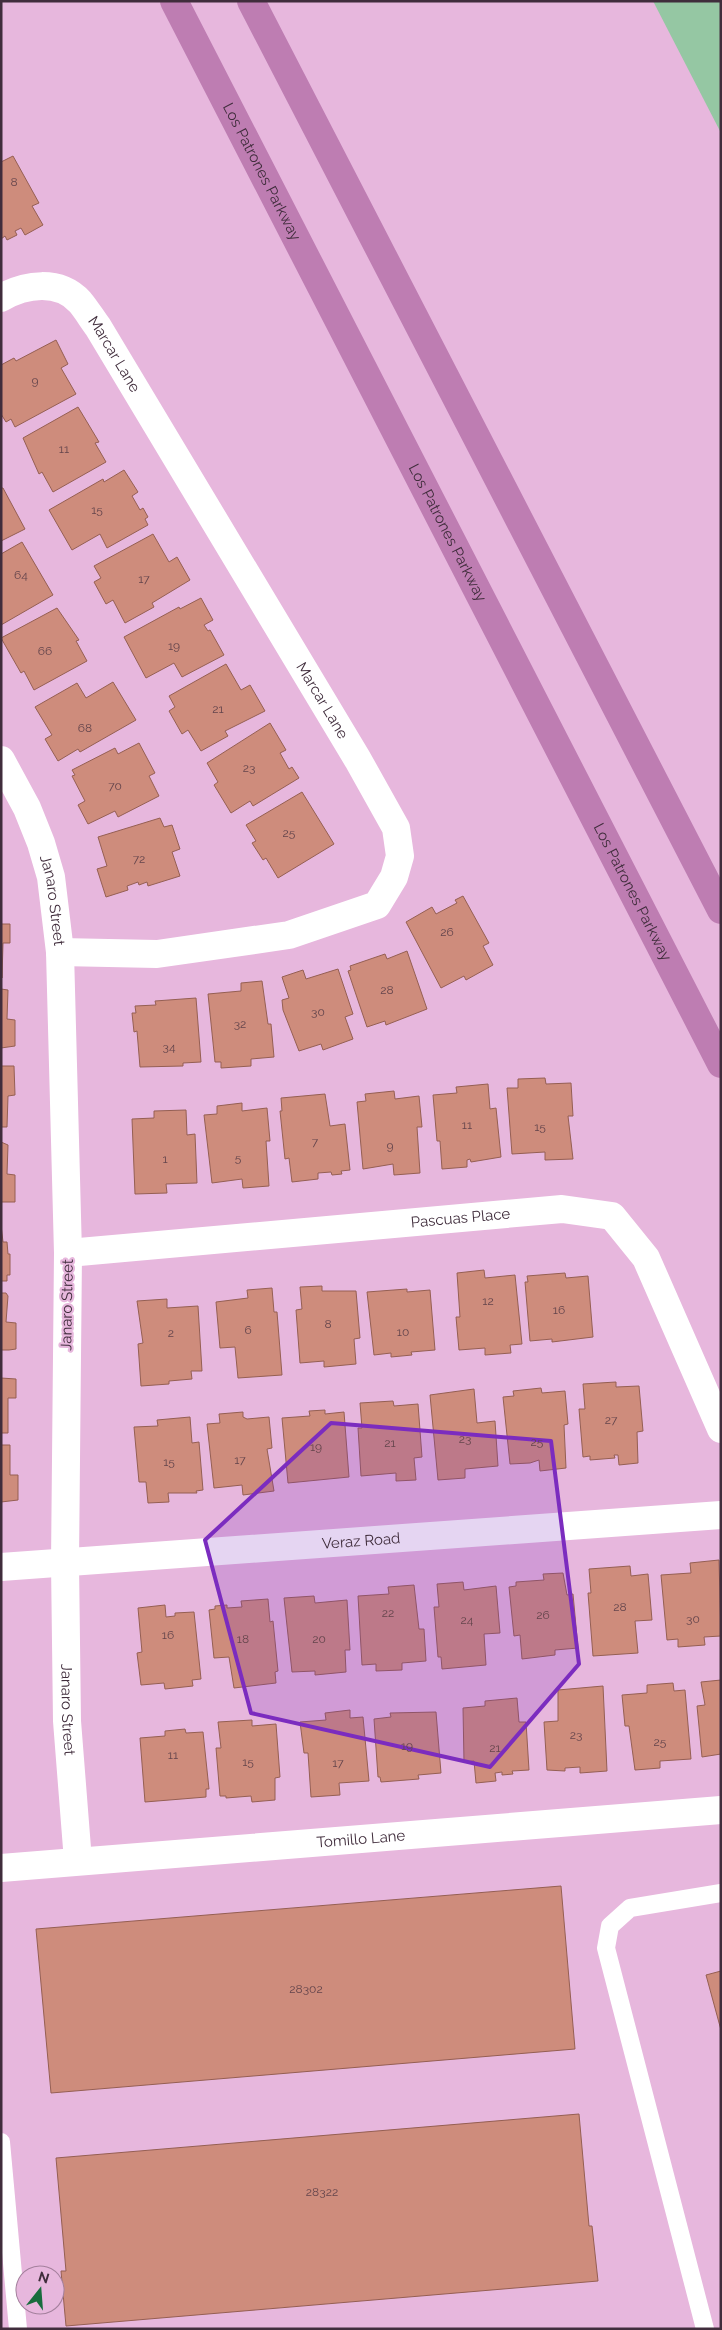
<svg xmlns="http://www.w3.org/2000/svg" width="722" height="2330" font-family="Raleway,sans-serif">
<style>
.green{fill:#95c7a3}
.building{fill:#ce8c7c;stroke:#955f53}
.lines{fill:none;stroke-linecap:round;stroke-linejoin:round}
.lane{stroke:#fff;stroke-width:18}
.street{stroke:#fff;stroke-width:28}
.highway{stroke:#be7db2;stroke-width:28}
.marked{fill:#7b2cbf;fill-opacity:0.2;stroke:#7b2cbf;stroke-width:4;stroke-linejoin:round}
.labels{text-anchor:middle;stroke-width:4.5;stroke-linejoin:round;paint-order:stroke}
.number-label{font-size:12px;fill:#64454c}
.street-label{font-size:15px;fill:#402d3c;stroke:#e7b7dd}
</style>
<rect width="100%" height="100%" fill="#e7b7dd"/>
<!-- green -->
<path class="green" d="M 653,1 L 721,1 L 721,133 Z"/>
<!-- building -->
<path class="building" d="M 13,156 L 39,203 L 32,206 L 43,225 L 25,235 L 21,228 L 15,231 L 17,235 L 7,240 L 5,236 L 1,239 L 1,162 Z
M 56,340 L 68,364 L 61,368 L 76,394 L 15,427 L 11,419 L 6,422 L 1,414 L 1,365 L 14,358 L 16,361 Z
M 78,407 L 99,442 L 95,443 L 106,462 L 53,492 L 42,472 L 39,474 L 23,438 Z
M 124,470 L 138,492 L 132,496 L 140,510 L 143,508 L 148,517 L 145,519 L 148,525 L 107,548 L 100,534 L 72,550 L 49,510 L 103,479 L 104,482 Z
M 1,488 L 3,488 L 25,529 L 1,541 Z
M 153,534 L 169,562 L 177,557 L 190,580 L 152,603 L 154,607 L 125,623 L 113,600 L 106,604 L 94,582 L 101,578 L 94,566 Z
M 22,542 L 53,595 L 1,625 L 1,554 Z
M 201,598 L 213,620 L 204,625 L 208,631 L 210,630 L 224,655 L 182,677 L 174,663 L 146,678 L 124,637 L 179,607 L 180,609 Z
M 57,608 L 79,640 L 76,641 L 87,661 L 34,690 L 24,671 L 21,673 L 1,638 Z
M 226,664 L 241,690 L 250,685 L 265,711 L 225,731 L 228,736 L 201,751 L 188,730 L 182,734 L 169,711 L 175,707 L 169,696 Z
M 113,682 L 136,720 L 80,752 L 78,749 L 58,761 L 45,739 L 52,735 L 35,707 L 77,683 L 86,698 Z
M 270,723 L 286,750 L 280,753 L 289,769 L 292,767 L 299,778 L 253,806 L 250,801 L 231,813 L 214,785 L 218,782 L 207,763 Z
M 139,743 L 155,773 L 149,776 L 159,796 L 118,817 L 115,811 L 88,824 L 78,805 L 85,801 L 72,776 L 75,775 L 72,770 L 115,748 L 118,754 Z
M 302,792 L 334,844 L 278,878 L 266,858 L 263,860 L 252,843 L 256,841 L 246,825 Z
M 160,818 L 164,827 L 172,825 L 180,849 L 172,852 L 180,876 L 148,886 L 147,882 L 139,885 L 138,882 L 127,886 L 128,890 L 106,897 L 97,869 L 107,866 L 98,837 Z
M 463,896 L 489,943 L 483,946 L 493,965 L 466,980 L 464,976 L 441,988 L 406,922 L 432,907 L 436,914 L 457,903 L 455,900 Z
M 1,924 L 10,924 L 10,943 L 3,943 L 2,978 Z
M 407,951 L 427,1009 L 386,1025 L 385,1021 L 367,1027 L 348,971 L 351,970 L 350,966 L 385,954 L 387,959 Z
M 338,969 L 353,1014 L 345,1017 L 353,1039 L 323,1050 L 321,1044 L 299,1051 L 283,1010 L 282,1000 L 289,998 L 282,977 L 303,970 L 306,979 Z
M 262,981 L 268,1024 L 271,1024 L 274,1057 L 251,1059 L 251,1066 L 221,1068 L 221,1062 L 215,1062 L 208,994 L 241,991 L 241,983 Z
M 1,989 L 8,990 L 7,1019 L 15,1020 L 15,1046 L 1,1048 Z
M 196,998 L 201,1062 L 183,1063 L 183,1066 L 140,1067 L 137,1031 L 134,1032 L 132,1013 L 136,1013 L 135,1006 L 156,1005 L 155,1001 Z
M 1,1066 L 14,1066 L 15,1095 L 8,1096 L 7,1127 L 1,1127 Z
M 545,1078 L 546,1084 L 571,1083 L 573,1116 L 568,1116 L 573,1159 L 545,1160 L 545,1152 L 512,1154 L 507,1088 L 518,1088 L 518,1079 Z
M 488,1084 L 490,1109 L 496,1108 L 501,1157 L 471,1162 L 470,1159 L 467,1160 L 467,1167 L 442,1169 L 440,1141 L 437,1141 L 433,1095 L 457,1093 L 456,1087 Z
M 394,1091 L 395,1099 L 419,1096 L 422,1127 L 417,1127 L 420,1173 L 394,1175 L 393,1164 L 363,1169 L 357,1102 L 366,1101 L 365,1094 Z
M 325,1094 L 330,1126 L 345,1124 L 350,1170 L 341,1171 L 342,1174 L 332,1175 L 331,1172 L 318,1173 L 318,1179 L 292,1182 L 289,1158 L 285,1159 L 280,1111 L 282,1111 L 281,1098 Z
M 242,1103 L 242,1111 L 267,1108 L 270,1141 L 266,1141 L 269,1186 L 243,1188 L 242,1179 L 212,1183 L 204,1115 L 217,1114 L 217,1106 Z
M 186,1110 L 187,1135 L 195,1134 L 197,1183 L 166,1184 L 167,1193 L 135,1194 L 132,1119 L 154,1118 L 154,1111 Z
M 1,1142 L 8,1145 L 7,1174 L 15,1175 L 15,1202 L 1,1202 Z
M 1,1225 L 3,1242 L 7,1242 L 8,1254 L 10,1254 L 10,1275 L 7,1275 L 7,1281 L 1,1281 Z
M 484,1270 L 485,1278 L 515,1275 L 522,1344 L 510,1345 L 511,1353 L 485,1355 L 485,1348 L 459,1350 L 456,1317 L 460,1317 L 457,1273 Z
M 565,1273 L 566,1278 L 588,1276 L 593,1337 L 552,1342 L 552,1339 L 530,1341 L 525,1282 L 528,1282 L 527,1276 Z
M 322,1286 L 322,1291 L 356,1291 L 360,1338 L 354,1339 L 356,1364 L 324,1367 L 324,1361 L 300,1363 L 296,1310 L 302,1309 L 300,1287 Z
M 272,1288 L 274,1312 L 277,1312 L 282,1375 L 238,1378 L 235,1347 L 220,1348 L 216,1302 L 248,1298 L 247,1290 Z
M 407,1289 L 407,1292 L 430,1290 L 435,1350 L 411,1352 L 412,1355 L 391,1357 L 391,1353 L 374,1355 L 367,1292 Z
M 1,1293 L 6,1293 L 8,1296 L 6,1322 L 16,1323 L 16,1349 L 9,1350 L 1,1350 Z
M 167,1299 L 167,1308 L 198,1306 L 202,1371 L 191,1371 L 192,1379 L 169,1381 L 169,1384 L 141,1386 L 138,1344 L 143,1343 L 137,1301 Z
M 1,1378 L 16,1379 L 16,1398 L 8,1398 L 8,1433 L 1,1433 Z
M 616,1382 L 616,1387 L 639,1386 L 643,1431 L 637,1432 L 638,1463 L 619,1465 L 618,1455 L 614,1455 L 615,1458 L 590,1460 L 590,1456 L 583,1457 L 579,1409 L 585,1409 L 583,1384 Z
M 541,1388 L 542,1393 L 565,1391 L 568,1424 L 564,1425 L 566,1468 L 540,1471 L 539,1460 L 530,1463 L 510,1464 L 503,1397 L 514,1396 L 513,1391 Z
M 474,1389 L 477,1423 L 495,1421 L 498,1466 L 465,1469 L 465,1478 L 438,1480 L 430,1395 Z
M 393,1401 L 394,1406 L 418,1404 L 422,1457 L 414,1458 L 416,1480 L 396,1481 L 396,1473 L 361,1476 L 358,1428 L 362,1428 L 360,1403 Z
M 325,1410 L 325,1414 L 344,1412 L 349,1477 L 288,1483 L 282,1418 L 310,1416 L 309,1411 Z
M 243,1412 L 243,1417 L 247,1419 L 269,1417 L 272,1448 L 267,1449 L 274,1491 L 243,1495 L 242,1485 L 214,1488 L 207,1424 L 220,1423 L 219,1414 Z
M 190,1417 L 192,1443 L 199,1442 L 203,1490 L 196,1491 L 197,1493 L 168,1493 L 169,1502 L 148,1503 L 146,1482 L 139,1482 L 134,1427 L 158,1426 L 157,1420 Z
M 1,1445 L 10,1445 L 10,1475 L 18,1475 L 18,1500 L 1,1502 Z
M 719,1560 L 721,1636 L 704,1637 L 705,1645 L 678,1647 L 678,1639 L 667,1640 L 661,1575 L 691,1573 L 690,1563 Z
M 630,1566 L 631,1576 L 648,1574 L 652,1620 L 635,1621 L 638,1653 L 593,1656 L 588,1593 L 591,1593 L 589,1569 Z
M 563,1573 L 567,1595 L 573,1594 L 578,1648 L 555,1650 L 555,1655 L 522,1659 L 520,1635 L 514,1636 L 509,1587 L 516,1586 L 516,1582 L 544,1580 L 543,1574 Z
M 463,1582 L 464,1590 L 496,1586 L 500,1633 L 484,1634 L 486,1665 L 442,1669 L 441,1657 L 438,1657 L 434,1607 L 439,1607 L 437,1584 Z
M 414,1585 L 419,1629 L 424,1629 L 426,1661 L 402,1663 L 402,1670 L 376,1671 L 376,1664 L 362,1665 L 358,1596 L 389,1594 L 388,1587 Z
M 314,1596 L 315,1603 L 347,1600 L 350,1650 L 345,1650 L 346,1672 L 315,1675 L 315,1671 L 292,1672 L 284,1598 Z
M 268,1599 L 270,1622 L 273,1621 L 278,1671 L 275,1672 L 276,1683 L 234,1688 L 229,1657 L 214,1658 L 209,1610 L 215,1609 L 215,1606 L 227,1605 L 227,1608 L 242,1607 L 241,1601 Z
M 165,1605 L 166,1617 L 175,1616 L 175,1613 L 194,1612 L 201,1679 L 192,1680 L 193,1686 L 165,1689 L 164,1683 L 141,1685 L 137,1653 L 142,1652 L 138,1608 Z
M 721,1680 L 721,1754 L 702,1757 L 697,1706 L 705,1705 L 701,1682 Z
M 673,1683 L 674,1691 L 685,1690 L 691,1759 L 660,1761 L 660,1768 L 635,1770 L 629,1726 L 625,1726 L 622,1695 L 647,1693 L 647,1685 Z
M 603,1686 L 607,1771 L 580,1773 L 580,1767 L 565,1768 L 565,1771 L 547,1770 L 544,1722 L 558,1721 L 558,1690 Z
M 517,1698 L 519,1722 L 526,1722 L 529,1770 L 512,1771 L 513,1774 L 502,1775 L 502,1772 L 495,1773 L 496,1781 L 476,1783 L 474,1761 L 464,1762 L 463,1708 L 485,1706 L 485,1701 Z
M 350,1710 L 350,1718 L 363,1717 L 369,1781 L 339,1783 L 340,1795 L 311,1797 L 308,1753 L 304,1753 L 300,1722 L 326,1720 L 325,1713 Z
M 436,1712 L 441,1773 L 418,1775 L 419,1779 L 381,1782 L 380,1777 L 378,1777 L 374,1719 L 391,1717 L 390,1713 Z
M 252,1720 L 252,1726 L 276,1724 L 280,1777 L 275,1778 L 275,1800 L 252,1802 L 251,1796 L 226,1798 L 226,1796 L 220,1796 L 216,1748 L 221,1748 L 218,1722 Z
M 185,1729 L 186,1733 L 203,1732 L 209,1789 L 206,1789 L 206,1797 L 145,1802 L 140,1738 L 165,1736 L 165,1731 Z
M 561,1886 L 575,2049 L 51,2093 L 36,1929 Z
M 721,1971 L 721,2030 L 706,1975 Z
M 579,2114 L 589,2226 L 592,2226 L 598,2281 L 66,2326 L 61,2271 L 66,2271 L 56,2158 Z"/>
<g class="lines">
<!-- lane -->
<path class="lane" d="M 1,2142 L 18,2329
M 705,2329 L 606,1948 L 610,1926 L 630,1908 L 721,1893"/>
<!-- street -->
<g class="street">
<path id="s1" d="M 1,298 C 25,284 59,279 80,302 C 86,309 92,319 98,327 L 358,760 L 396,828 L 400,856 L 394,877 L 377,905 L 289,935 L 157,954 L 60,952"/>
<path id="s2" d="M 1,760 L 27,808 L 41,843 L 51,877 L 60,952 L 68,1253 L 65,1563 L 67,1721 L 78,1861"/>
<path id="s3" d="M 68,1253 L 562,1209 L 612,1216 L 646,1258 L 721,1429"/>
<path id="s4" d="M 1,1567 L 721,1515"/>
<path id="s5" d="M 1,1868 L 721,1810"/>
</g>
<!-- highway -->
<g class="highway">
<path id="s6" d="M 174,1 L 721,1064"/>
<path d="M 251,1 L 721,910"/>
</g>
</g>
<!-- marked area -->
<path class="marked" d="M 331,1423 L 551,1441 L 579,1664 L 490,1767 L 251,1713 L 205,1540 Z"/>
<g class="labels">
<!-- number labels -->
<g class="number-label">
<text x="14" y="186">8</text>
<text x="35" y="385">9</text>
<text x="64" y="453">11</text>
<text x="97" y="514">15</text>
<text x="21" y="579">64</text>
<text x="144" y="583">17</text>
<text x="174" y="650">19</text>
<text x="45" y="655">66</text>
<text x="218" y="713">21</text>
<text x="85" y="732">68</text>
<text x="249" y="772">23</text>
<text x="115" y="790">70</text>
<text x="289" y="837">25</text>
<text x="139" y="863">72</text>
<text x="447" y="936">26</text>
<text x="387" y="994">28</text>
<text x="318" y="1016">30</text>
<text x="240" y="1028">32</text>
<text x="169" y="1051">34</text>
<text x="467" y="1129">11</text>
<text x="540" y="1131">15</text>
<text x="315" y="1146">7</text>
<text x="390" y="1150">9</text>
<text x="238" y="1162">5</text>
<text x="165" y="1163">1</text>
<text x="488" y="1305">12</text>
<text x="559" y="1314">16</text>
<text x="328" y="1328">8</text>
<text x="248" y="1334">6</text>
<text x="403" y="1336">10</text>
<text x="171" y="1337">2</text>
<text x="611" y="1424">27</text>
<text x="465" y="1443">23</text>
<text x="537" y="1446">25</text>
<text x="390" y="1447">21</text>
<text x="316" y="1451">19</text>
<text x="240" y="1464">17</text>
<text x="169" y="1466">15</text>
<text x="620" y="1611">28</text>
<text x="388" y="1617">22</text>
<text x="543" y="1619">26</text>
<text x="693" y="1623">30</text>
<text x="467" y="1624">24</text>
<text x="168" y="1639">16</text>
<text x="243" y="1643">18</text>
<text x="319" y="1643">20</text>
<text x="576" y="1739">23</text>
<text x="660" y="1746">25</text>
<text x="407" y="1750">19</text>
<text x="495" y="1752">21</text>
<text x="173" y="1759">11</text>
<text x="248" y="1766">15</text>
<text x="338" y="1767">17</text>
<text x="306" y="1993">28302</text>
<text x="322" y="2196">28322</text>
</g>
<!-- street labels -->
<g class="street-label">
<text dy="5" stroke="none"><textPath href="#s6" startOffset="192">Los Patrones Parkway</textPath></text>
<text dy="5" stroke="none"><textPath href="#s1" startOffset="148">Marcar Lane</textPath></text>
<text dy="5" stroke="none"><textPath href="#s6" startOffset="598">Los Patrones Parkway</textPath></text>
<text dy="5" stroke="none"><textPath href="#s1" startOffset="552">Marcar Lane</textPath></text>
<text dy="5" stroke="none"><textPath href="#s6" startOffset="1002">Los Patrones Parkway</textPath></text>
<text dy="5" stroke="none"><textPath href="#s2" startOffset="151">Janaro Street</textPath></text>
<text dy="5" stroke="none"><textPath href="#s3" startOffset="394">Pascuas Place</textPath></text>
<text transform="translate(67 1305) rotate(-89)" y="5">Janaro Street</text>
<text dy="5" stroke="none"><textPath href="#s4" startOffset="361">Veraz Road</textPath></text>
<text dy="5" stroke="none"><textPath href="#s2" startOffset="961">Janaro Street</textPath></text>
<text dy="5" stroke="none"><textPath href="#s5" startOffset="361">Tomillo Lane</textPath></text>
</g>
</g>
<!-- border -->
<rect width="722" height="2330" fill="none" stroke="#402d3c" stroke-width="5"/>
<!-- north arrow -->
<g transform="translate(40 2290) rotate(17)"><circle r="24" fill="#e7b7dd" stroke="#a4809d"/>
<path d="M0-4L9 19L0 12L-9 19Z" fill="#186c3d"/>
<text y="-8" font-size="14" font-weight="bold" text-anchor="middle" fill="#402d3c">N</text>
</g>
</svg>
